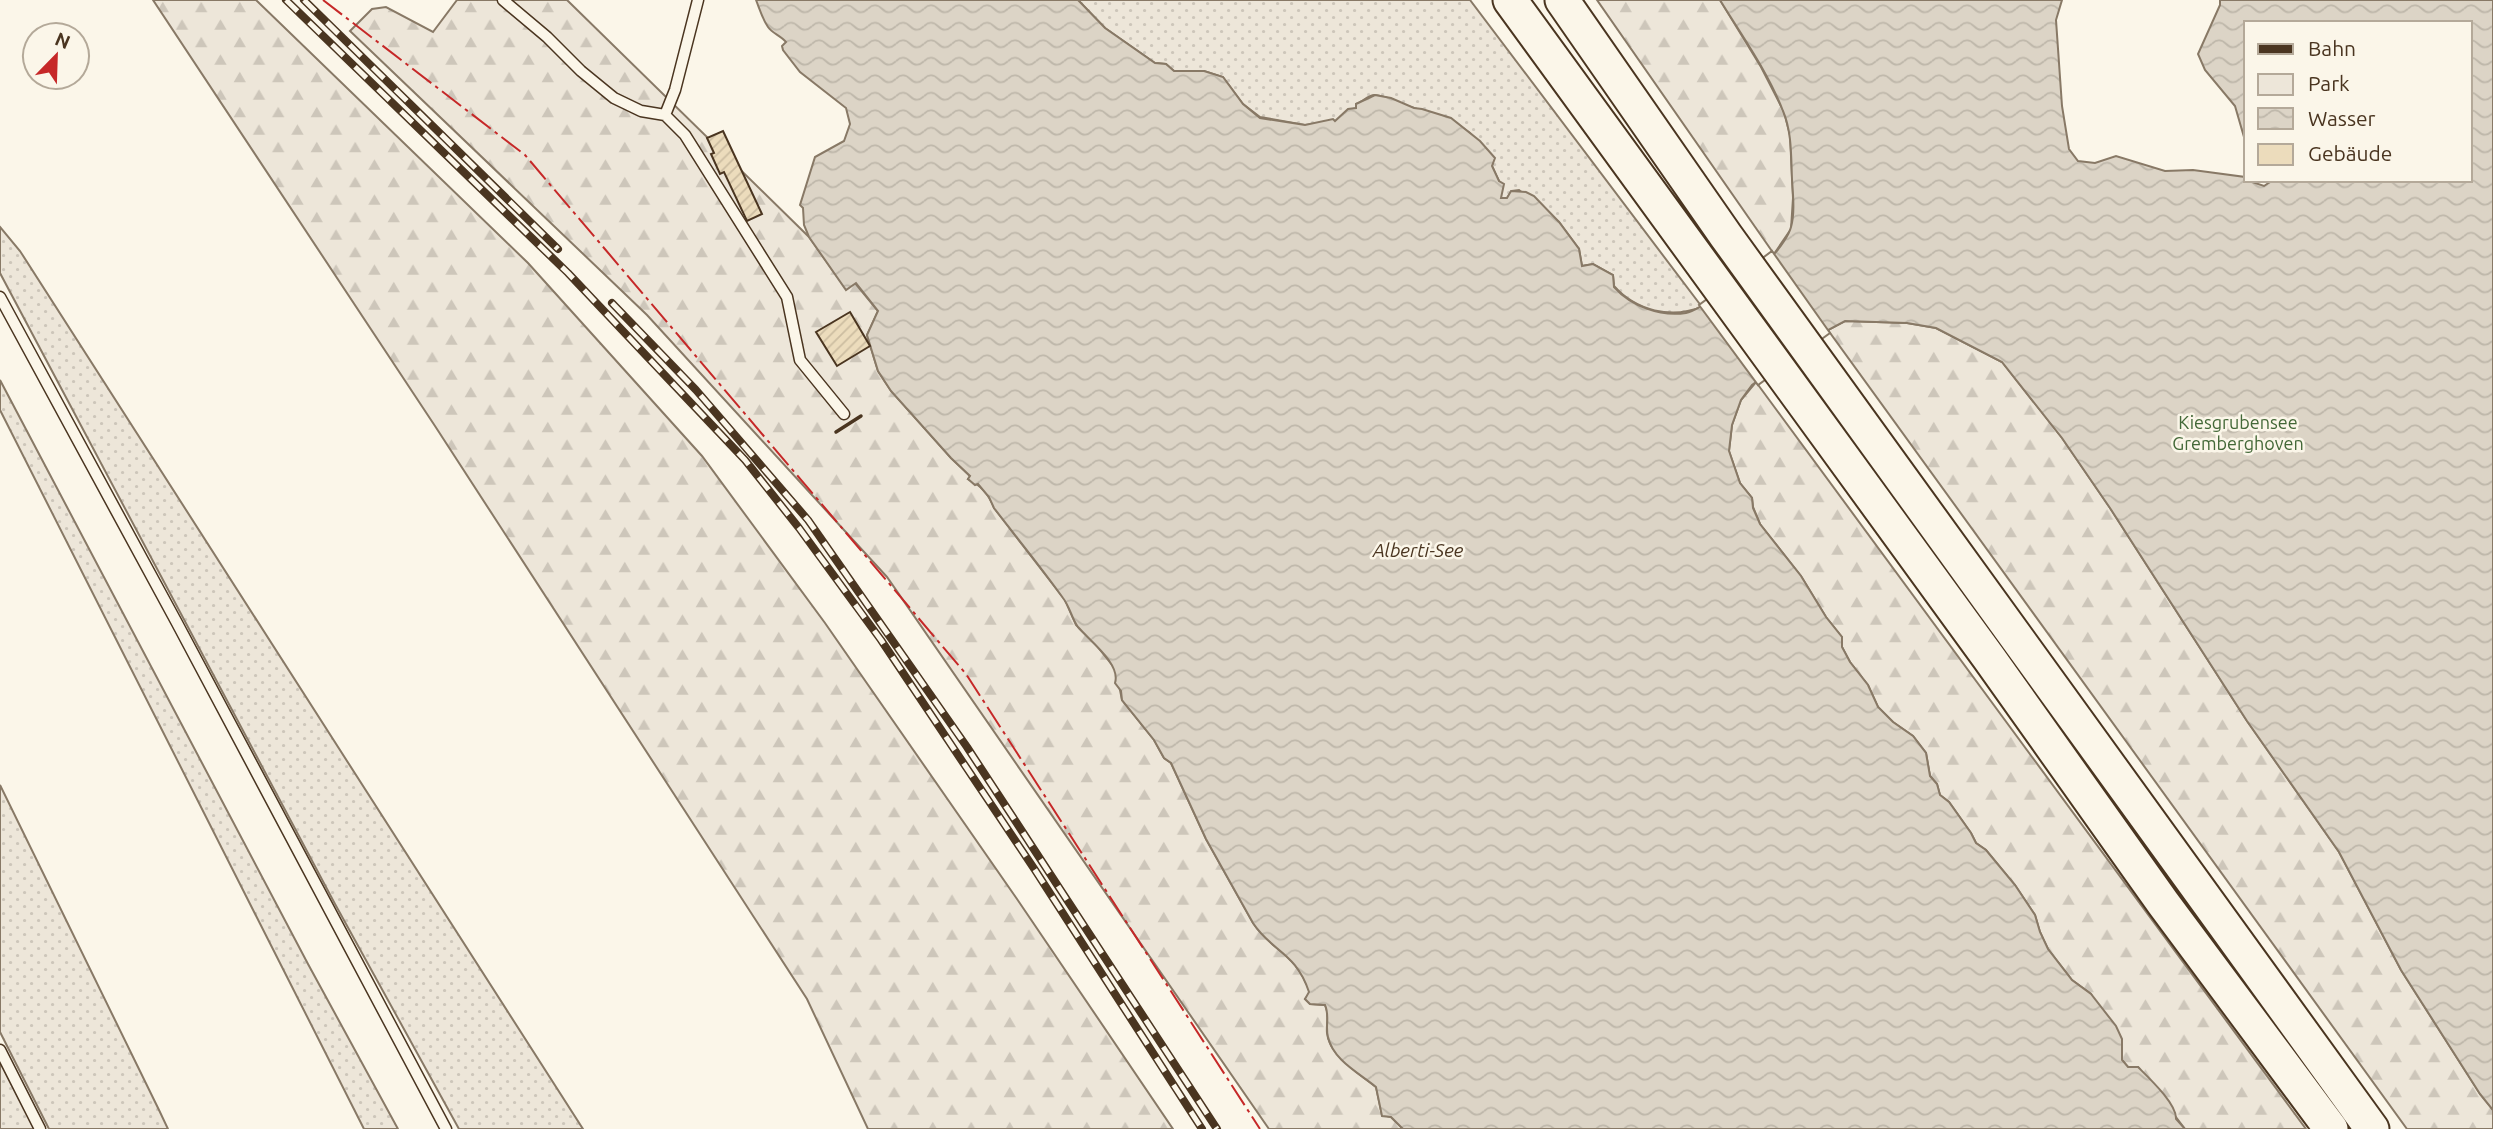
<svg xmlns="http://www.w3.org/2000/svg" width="2493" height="1129" font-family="Ubuntu,sans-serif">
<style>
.green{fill:url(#green-dots);stroke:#887966;stroke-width:2}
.forest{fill:url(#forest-firs);stroke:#887966;stroke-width:2}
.water{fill:url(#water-waves);stroke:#887966;stroke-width:2}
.pier{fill:#fbf6e9;stroke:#887966;stroke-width:2}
.building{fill:url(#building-hatch);stroke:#4a3520;stroke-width:2}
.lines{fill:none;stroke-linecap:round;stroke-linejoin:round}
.service-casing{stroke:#4a3520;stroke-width:13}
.motorway-casing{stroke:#4a3520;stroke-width:37}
.service{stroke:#fbf6e9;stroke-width:10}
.motorway{stroke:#fbf6e9;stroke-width:33}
.rail-casing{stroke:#4a3520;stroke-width:8}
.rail{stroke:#fbf6e9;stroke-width:5;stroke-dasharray:16;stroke-linecap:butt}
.wall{stroke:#4a3520;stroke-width:3.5}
.power{stroke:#c62828;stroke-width:2;stroke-dasharray:24 5 3.5 5;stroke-linecap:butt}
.labels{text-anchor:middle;stroke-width:5;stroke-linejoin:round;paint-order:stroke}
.park-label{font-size:18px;fill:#436837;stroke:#fbf6e9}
.water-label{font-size:19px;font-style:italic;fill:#4a3520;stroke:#fbf6e9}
</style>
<defs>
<pattern id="green-dots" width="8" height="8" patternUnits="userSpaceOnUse" patternTransform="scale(1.75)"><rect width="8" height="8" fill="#ede6d9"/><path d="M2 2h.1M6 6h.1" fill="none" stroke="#cdc6ba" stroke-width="1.8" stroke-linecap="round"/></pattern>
<pattern id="forest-firs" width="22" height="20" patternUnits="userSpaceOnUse" patternTransform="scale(1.75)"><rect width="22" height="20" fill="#ede6d9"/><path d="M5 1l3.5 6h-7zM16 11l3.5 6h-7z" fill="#cdc6ba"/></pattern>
<pattern id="water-waves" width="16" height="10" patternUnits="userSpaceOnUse" patternTransform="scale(1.75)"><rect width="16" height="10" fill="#dcd4c6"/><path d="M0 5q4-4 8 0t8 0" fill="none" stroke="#beb7aa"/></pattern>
<pattern id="building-hatch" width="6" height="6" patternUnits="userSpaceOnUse" patternTransform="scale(1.75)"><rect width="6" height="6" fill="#ecdcbc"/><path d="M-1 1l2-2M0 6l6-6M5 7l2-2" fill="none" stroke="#ccbda1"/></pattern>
</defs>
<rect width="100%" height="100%" fill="#fbf6e9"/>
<!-- green -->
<path class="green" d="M 1078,0 L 1470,0 L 1702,307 C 1671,319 1636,311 1614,286 L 1613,275 L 1593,264 L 1582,266 L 1579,249 L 1559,222 L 1519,190 L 1512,191 L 1507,198 L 1501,198 L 1499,181 L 1492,166 L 1493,162 C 1473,125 1449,119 1411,107 C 1398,104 1389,96 1375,95 C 1369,94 1363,102 1356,104 L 1356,108 L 1335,122 L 1305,125 L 1260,117 L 1243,104 L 1223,77 L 1204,71 L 1174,71 L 1166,64 L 1155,63 L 1105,28 Z
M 0,227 L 20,251 L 583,1129 L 459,1129 L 335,904 L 0,273 Z
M 0,380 L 308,964 L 398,1129 L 364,1129 L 0,410 Z
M 0,785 L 159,1110 L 168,1129 L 49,1129 L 0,1032 Z
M 0,1059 L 35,1129 L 0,1129 Z"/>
<!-- forest -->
<path class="forest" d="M 153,0 L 256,0 L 528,263 L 702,456 L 825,623 L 1017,899 L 1173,1129 L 868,1129 L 807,999 L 435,426 Z
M 457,0 L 567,0 L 809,237 L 846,289 L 855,283 L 878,311 L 867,335 L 878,371 L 891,391 L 951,458 L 970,476 L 968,479 C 981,485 989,494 994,508 L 1065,600 L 1076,625 L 1097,646 L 1116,670 L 1122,700 L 1154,740 L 1164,758 L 1171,763 L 1206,839 L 1253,923 C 1272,952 1296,952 1310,993 L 1305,999 L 1310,1004 L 1325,1005 C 1330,1015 1326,1023 1327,1033 C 1329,1056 1360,1074 1376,1087 L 1382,1115 L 1391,1117 L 1403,1129 L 1269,1129 L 887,577 L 647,315 L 350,31 L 372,9 L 386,7 L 433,32 Z
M 1597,0 L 1720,0 L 1761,67 L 1784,112 L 1790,135 L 1793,198 L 1791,229 L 1774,254 Z
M 1845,321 L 1907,323 L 1936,328 L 2002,362 L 2062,438 L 2110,508 L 2247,721 L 2339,852 L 2401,970 L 2480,1094 L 2493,1110 L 2493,1129 L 2407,1129 L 1828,330 Z
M 1756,382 L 2306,1129 L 2185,1129 L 2138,1067 L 2128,1067 L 2122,1060 L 2091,994 L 2072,980 L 2048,949 L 2040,932 L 2035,915 L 2015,885 L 1986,850 L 1976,843 L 1971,833 L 1949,802 L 1940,795 L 1937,784 L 1930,776 L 1926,753 L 1913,736 L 1893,722 L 1878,707 L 1868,685 L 1850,662 L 1842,647 L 1842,637 L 1826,617 L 1801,576 L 1760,524 L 1753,507 L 1752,498 L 1740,483 L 1729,451 L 1732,425 L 1741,400 Z"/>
<!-- water -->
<path class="water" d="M 756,0 L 1078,0 L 1105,28 L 1155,63 L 1166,64 L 1174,71 L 1204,71 L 1223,77 L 1243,104 L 1260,118 L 1305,125 L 1333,119 L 1335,121 L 1348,109 L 1356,108 L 1356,104 L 1375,95 L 1391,98 L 1414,108 L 1422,109 L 1451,118 L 1480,141 L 1495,158 L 1492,166 L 1499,181 L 1504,184 L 1501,198 L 1507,198 L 1511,191 L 1526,192 L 1534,196 L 1559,222 L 1579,249 L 1582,266 L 1593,264 L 1613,275 L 1614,287 C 1631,306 1660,317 1686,313 C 1699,311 1764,265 1774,254 C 1780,248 1789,235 1791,227 C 1795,213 1793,195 1792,179 C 1791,157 1792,132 1783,111 C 1768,72 1742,36 1720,0 L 2062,0 L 2056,20 L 2062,106 L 2069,149 L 2078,161 L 2095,163 L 2116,156 L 2165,171 L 2193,170 L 2245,177 L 2246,180 L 2264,186 L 2273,180 L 2470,180 L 2470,23 L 2246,23 L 2246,144 L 2235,106 L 2205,70 L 2198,54 L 2220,5 L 2220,0 L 2493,0 L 2493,1110 L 2480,1094 L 2401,970 L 2339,852 L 2247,721 L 2110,508 L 2062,438 L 2002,362 L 1936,328 L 1907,323 L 1845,321 L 1828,330 L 1752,385 L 1741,400 L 1732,425 L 1729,451 L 1740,483 L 1752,498 L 1753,508 L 1760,524 L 1801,576 L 1826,617 L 1842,637 L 1842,647 L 1850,662 L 1868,685 L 1878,707 L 1893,722 L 1913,736 L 1926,753 L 1930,776 L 1937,784 L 1940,795 L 1949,802 L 1971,833 L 1976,843 L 1986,850 L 2015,885 L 2035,915 L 2040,932 L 2048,949 L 2072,980 L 2091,994 L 2116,1026 L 2122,1039 L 2122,1060 L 2128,1067 L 2138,1067 C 2149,1078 2177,1104 2176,1119 L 2185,1129 L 1403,1129 L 1391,1117 L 1382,1116 L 1376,1087 C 1359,1073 1333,1060 1328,1037 C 1325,1027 1330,1016 1325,1005 L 1310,1004 L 1305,999 L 1309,992 C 1296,952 1272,952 1253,923 L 1206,839 L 1171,763 L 1164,758 L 1154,740 L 1122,700 L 1121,691 L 1115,683 C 1121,664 1090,641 1078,627 C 1072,619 1070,607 1063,598 C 1041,567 1017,538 994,508 L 989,497 L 978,484 L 975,485 L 968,479 L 970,476 L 951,458 L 891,391 L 878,371 L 867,335 L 878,311 L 856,283 L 846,290 L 809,237 L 804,225 L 803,208 L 800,205 L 815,157 L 844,141 L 850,124 L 846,108 L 800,72 L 783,50 L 782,46 L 786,42 C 781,36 772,33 768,27 C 762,18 760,10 756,0 Z"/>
<!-- pier -->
<path class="pier" d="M 1772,251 L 1830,333 L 1758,385 L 1699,305 Z"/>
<!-- building -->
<path class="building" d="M 723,131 L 762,214 L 747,221 L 724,172 L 720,174 L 711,154 L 714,153 L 707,138 Z
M 850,312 L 870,346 L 837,366 L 816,332 Z"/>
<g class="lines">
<!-- service casing -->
<g class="service-casing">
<path id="service" d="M 503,0 L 547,37 L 581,71 L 614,98 L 641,111 L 665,115 L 685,135 L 787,297 L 800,360 L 844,414
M 665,115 L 675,90 L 698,0
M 0,297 L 177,623 L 446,1129
M 0,1050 L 40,1129"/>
</g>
<!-- motorway casing -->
<g class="motorway-casing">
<path id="motorway" d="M 1510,0 L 1989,658 L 2163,903 L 2331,1129
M 1562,0 L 1726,236 L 2372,1129"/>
</g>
<!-- service -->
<use href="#service" class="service"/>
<!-- motorway -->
<use href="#motorway" class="motorway"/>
<!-- rail casing -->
<g class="rail-casing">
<path id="rail" d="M 286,0 L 568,273 L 745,460 L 799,528 L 881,640 L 1035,870 L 1202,1129
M 304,0 L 558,249
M 612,303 L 696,390 L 808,520 L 967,747 L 1217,1129"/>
</g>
<!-- rail -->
<use href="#rail" class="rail"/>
<!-- wall -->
<path class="wall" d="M 836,432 L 861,416"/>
<!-- power -->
<path class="power" d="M 323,0 L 525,155 L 966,674 L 1260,1129"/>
</g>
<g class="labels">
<!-- park labels -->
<g class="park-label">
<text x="2238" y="429">Kiesgrubensee<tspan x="2238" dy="21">Gremberghoven</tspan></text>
</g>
<!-- water labels -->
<g class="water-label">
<text x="1418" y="557">Alberti-See</text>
</g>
</g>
<!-- legend -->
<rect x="2244" y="21" width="228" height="161" fill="#fbf6e9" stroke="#b4a999" stroke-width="2"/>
<rect x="2258" y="44" width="35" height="10" fill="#4a3520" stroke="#b4a999" stroke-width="2"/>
<text x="2308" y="56" font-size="21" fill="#4a3520">Bahn</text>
<rect x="2258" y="74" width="35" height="21" fill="#ede6d9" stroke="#b4a999" stroke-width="2"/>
<text x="2308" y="91" font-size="21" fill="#4a3520">Park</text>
<rect x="2258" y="108" width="35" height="21" fill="url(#water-waves)" stroke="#b4a999" stroke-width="2"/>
<text x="2308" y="126" font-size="21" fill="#4a3520">Wasser</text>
<rect x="2258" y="144" width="35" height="21" fill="#ecdcbc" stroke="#b4a999" stroke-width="2"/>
<text x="2308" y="161" font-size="21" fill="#4a3520">Gebäude</text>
<!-- north arrow -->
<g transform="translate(56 56) rotate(23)"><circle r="33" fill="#fbf6e9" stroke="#b4a999" stroke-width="2"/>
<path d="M0-5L12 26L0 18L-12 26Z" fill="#c62828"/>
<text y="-10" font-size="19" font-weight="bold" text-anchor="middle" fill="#4a3520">N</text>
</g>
</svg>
